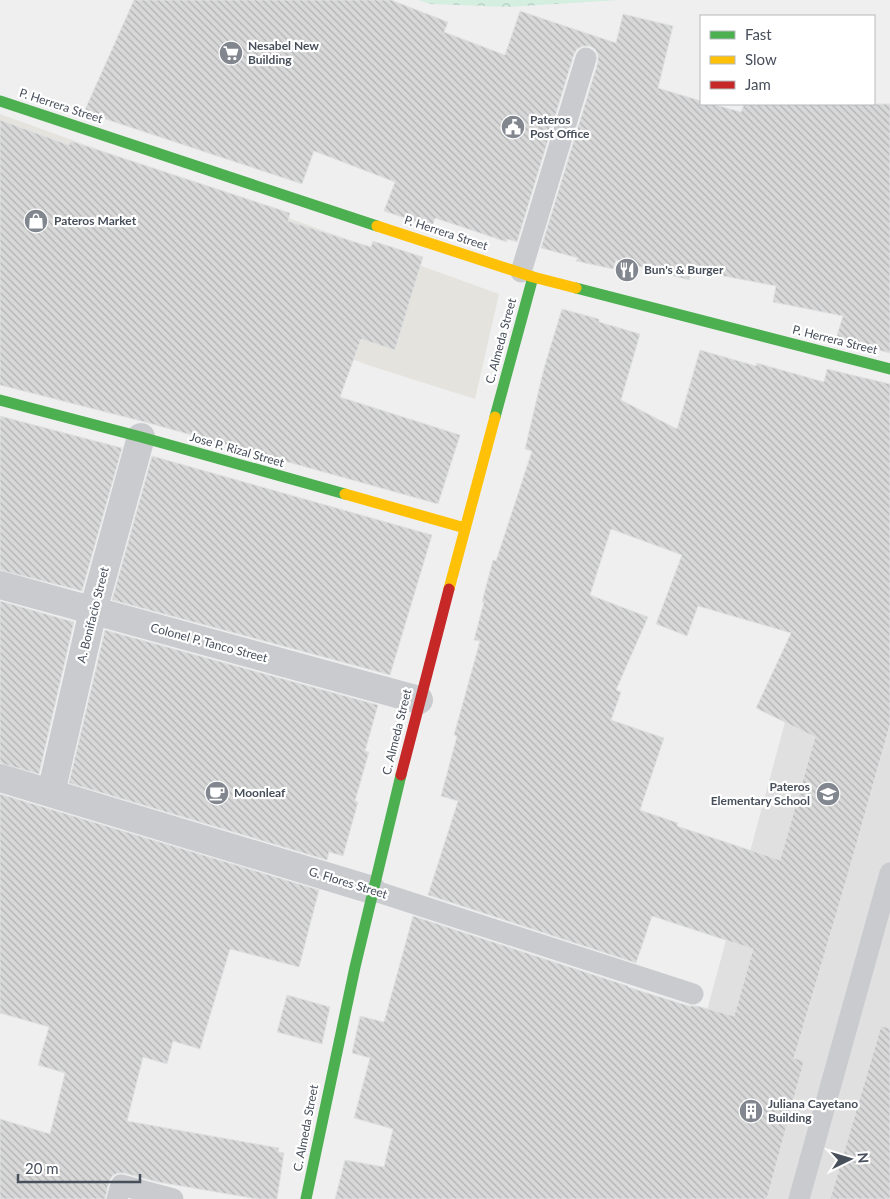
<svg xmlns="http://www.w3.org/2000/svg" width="890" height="1199" font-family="Lato,sans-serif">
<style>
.commercial{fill:#e4e3dd}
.education{fill:#e1e0e1}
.park{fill:url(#park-crowns)}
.building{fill:url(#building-back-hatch);stroke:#e0e1e2;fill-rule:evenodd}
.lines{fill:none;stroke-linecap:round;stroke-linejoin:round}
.lane{stroke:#c9cbce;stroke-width:21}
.street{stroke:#c9cbce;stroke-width:28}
.fast{stroke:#4caf50;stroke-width:11}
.slow{stroke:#ffc107;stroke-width:11}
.jam{stroke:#c62828;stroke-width:11}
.labels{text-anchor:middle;stroke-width:4.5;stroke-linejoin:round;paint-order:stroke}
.poi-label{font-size:12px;font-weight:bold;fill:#474f5b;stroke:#fff;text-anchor:start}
.street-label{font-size:12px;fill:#474f5b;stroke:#fff}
</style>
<defs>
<pattern id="park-crowns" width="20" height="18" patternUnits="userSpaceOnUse" patternTransform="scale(1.25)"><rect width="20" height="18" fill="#d4eee0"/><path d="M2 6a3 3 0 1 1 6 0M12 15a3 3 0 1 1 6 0" fill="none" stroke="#b7cec2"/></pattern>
<pattern id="building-back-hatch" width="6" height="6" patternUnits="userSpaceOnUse" patternTransform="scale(1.25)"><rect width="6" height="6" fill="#d8d8d9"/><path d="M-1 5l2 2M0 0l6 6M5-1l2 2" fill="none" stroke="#b1b2b3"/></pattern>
</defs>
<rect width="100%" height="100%" fill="#efefef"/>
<!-- commercial -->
<path class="commercial" d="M 0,114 L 499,294 L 475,399 L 371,366 L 64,254 L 0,323 Z"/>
<!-- education -->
<path class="education" d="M 876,386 L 890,389 L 890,1199 L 656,1199 Z"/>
<!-- park -->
<path class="park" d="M 418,0 L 619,0 L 509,7 L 431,4 Z"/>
<!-- building -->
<path class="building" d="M 134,0 L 391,0 L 448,22 L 444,32 L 505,55 L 520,11 L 616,43 L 623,14 L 673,26 L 658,88 L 701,101 L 701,104 L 712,104 L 741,112 L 744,104 L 890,104 L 890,353 L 836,339 L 843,316 L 773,302 L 776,286 L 692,270 L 689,280 L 616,260 L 613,269 L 576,261 L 578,258 L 541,248 L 598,62 L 598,55 L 595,49 L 590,46 L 583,46 L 577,49 L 574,54 L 517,242 L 507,239 L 507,242 L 435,218 L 432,227 L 384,211 L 395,182 L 314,151 L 302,184 L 84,112 Z
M 0,120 L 69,145 L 71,141 L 290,213 L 288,221 L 371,247 L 373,241 L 423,257 L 395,350 L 361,339 L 340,397 L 460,435 L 438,504 L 145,422 L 0,385 Z
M 562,309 L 599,319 L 599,322 L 640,334 L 621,400 L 677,429 L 700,350 L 756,366 L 757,363 L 824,382 L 827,369 L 890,384 L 890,725 L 847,878 L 794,1058 L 804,1061 L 767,1199 L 335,1199 L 345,1160 L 384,1167 L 393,1129 L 354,1118 L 370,1058 L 352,1053 L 360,1016 L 384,1022 L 413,916 L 628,986 L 628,987 L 689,1006 L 697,1006 L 734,1016 L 753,949 L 652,916 L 636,963 L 428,895 L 458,801 L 441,796 L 457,736 L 454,735 L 480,641 L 474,640 L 484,602 L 482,602 L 493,560 L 496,561 L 532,451 L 525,449 L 544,368 ZM 611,529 L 682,555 L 656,624 L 687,636 L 698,606 L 791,633 L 756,708 L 815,737 L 780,860 L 677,826 L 678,823 L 640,810 L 664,738 L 611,720 L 621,692 L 616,690 L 648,617 L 590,595 Z
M 0,416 L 122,448 L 82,591 L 0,570 Z
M 152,456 L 432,535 L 390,675 L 112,600 Z
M 0,601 L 74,622 L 39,774 L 0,763 Z
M 105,630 L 378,705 L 365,751 L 369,752 L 355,801 L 358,802 L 343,856 L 329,852 L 327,860 L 69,783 Z
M 0,794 L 319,890 L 299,967 L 230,949 L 200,1049 L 173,1041 L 167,1064 L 143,1057 L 127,1121 L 279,1148 L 278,1152 L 284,1153 L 277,1199 L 257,1199 L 158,1182 L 124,1173 L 118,1173 L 113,1175 L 109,1181 L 105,1199 L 0,1199 L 0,1119 L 50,1134 L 65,1073 L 38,1065 L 49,1027 L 0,1013 Z
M 287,995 L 330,1007 L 322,1044 L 277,1032 Z
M 881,1026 L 890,1028 L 890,1199 L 830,1199 Z"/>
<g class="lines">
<!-- lane -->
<path class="lane" d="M 521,272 L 586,58
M 372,890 L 693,994
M 117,1199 L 121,1185 L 173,1199
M 799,1199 L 890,873"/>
<!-- street -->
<path class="street" d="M 0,585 L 419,700
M 0,778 L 372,890
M 51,793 L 93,611 L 141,437"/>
<!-- fast -->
<path class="fast" d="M 0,101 L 377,226
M 576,288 L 890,369
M 0,400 L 141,437 L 345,494
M 495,417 L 533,277
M 306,1199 L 355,967 L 401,775"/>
<!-- slow -->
<path class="slow" d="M 377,226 L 533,277 L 576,288
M 345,494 L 465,528
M 449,589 L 495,417"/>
<!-- jam -->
<path class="jam" d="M 401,775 L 449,589"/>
</g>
<!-- icons -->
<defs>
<g id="supermarket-disc" transform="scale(1.25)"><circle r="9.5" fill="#82878f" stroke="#fff"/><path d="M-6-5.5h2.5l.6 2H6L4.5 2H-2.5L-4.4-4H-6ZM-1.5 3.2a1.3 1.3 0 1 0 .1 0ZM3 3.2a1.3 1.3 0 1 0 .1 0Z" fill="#fff"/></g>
<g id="civic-disc" transform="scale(1.25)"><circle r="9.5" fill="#82878f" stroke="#fff"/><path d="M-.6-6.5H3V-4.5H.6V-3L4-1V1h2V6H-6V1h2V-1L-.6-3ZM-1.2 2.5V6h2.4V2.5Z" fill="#fff"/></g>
<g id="shop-disc" transform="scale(1.25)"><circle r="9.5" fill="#82878f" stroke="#fff"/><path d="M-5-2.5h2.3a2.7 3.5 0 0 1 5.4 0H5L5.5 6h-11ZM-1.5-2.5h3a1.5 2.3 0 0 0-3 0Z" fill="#fff"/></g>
<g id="restaurant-disc" transform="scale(1.25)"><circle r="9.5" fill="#82878f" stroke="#fff"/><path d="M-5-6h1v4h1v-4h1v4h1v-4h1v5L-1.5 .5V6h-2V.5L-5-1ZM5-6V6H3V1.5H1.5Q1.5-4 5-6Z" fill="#fff"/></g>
<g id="cafe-disc" transform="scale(1.25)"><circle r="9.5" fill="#82878f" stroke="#fff"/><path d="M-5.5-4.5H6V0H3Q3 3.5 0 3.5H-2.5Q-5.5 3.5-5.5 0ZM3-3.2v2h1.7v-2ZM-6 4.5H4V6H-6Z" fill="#fff"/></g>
<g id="school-disc" transform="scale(1.25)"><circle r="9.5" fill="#82878f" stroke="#fff"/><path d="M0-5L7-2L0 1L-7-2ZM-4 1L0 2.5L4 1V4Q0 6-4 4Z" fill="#fff"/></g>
<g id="building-disc" transform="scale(1.25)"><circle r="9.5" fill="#82878f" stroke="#fff"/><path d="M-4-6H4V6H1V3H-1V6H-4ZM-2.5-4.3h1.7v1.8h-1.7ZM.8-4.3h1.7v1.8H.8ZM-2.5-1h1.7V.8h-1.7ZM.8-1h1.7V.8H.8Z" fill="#fff"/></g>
</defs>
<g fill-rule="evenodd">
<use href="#supermarket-disc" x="231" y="53"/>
<use href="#civic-disc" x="513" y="127"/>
<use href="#shop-disc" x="36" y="221"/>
<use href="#restaurant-disc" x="627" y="270"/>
<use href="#cafe-disc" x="217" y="793"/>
<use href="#school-disc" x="828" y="794"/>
<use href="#building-disc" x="751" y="1111"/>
</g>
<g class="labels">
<!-- poi labels -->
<g class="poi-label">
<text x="248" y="50">Nesabel New<tspan x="248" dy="14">Building</tspan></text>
<text x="530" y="124">Pateros<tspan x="530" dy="14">Post Office</tspan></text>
<text x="54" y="225">Pateros Market</text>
<text x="644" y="274">Bun's &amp; Burger</text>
<text x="810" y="791" text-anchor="end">Pateros<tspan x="810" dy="14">Elementary School</tspan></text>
<text x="234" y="797">Moonleaf</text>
<text x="768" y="1108">Juliana Cayetano<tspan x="768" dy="14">Building</tspan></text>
</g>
<!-- street labels -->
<g class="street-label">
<text transform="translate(61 106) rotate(18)" y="4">P. Herrera Street</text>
<text transform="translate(446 233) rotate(18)" y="4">P. Herrera Street</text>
<text transform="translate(835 340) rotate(14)" y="4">P. Herrera Street</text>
<text transform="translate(501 341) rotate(-75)" y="4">C. Almeda Street</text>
<text transform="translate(237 450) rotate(16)" y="4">Jose P. Rizal Street</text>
<text transform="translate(93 615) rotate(-76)" y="4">A. Bonifacio Street</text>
<text transform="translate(209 643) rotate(15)" y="4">Colonel P. Tanco Street</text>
<text transform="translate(397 732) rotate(-76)" y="4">C. Almeda Street</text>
<text transform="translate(348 883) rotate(17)" y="4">G. Flores Street</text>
<text transform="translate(306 1128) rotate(-79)" y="4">C. Almeda Street</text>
</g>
</g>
<!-- legend -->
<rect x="700" y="15" width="175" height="90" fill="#ffffff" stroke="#b5b9bd"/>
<rect x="710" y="31" width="25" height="8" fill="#4caf50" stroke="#b5b9bd"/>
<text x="745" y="40" font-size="15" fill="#474f5b">Fast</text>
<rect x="710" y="56" width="25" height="8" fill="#ffc107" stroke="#b5b9bd"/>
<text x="745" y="65" font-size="15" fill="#474f5b">Slow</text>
<rect x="710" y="81" width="25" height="8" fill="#c62828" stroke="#b5b9bd"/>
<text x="745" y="90" font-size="15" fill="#474f5b">Jam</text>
<!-- north arrow -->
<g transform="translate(850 1159) rotate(85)" stroke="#ffffff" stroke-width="4" paint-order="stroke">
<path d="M0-4L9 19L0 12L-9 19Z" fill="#474f5b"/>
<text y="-8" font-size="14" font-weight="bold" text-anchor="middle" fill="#474f5b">N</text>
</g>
<!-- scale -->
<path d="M18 1174v8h122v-8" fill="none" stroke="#474f5b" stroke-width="2.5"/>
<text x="25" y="1174" font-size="15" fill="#474f5b" stroke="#ffffff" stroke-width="4" paint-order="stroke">20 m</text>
</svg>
